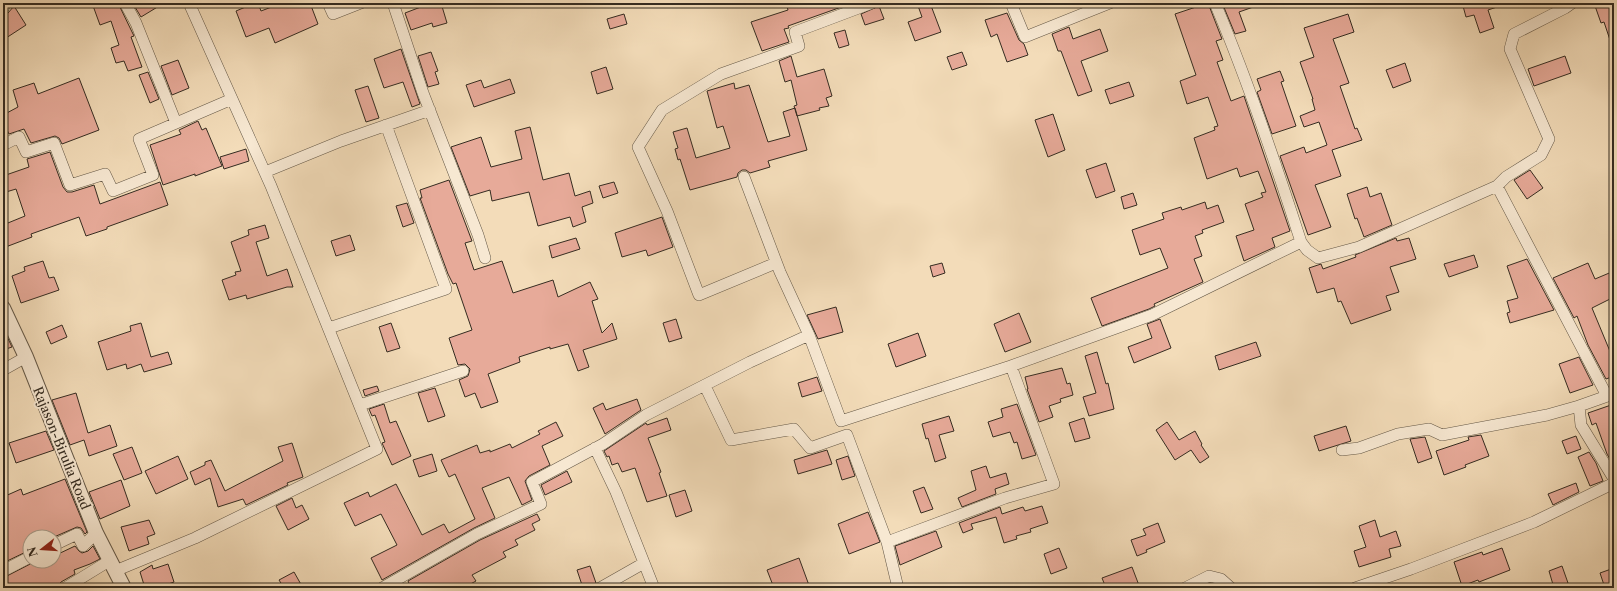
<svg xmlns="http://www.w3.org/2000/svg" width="1617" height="591" font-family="'Libre Caslon Text',serif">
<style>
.building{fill:#e7aa99;stroke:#352c21}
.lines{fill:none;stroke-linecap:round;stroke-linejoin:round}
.minor-casing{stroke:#645847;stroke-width:12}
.tertiary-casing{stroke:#645847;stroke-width:16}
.minor{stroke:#f7e8d2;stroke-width:11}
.tertiary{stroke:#f7e8d2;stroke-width:14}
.labels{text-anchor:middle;stroke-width:4;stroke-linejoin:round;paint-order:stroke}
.street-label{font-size:13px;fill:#352c21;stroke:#f7e8d2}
</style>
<rect width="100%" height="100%" fill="#f3dcb9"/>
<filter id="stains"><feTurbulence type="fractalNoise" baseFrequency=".005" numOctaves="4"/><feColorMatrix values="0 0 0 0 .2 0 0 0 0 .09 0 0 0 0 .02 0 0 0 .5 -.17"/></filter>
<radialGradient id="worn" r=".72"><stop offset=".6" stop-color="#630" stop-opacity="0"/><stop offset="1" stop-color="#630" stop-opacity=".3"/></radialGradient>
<!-- building -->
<path class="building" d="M 92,3 L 118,3 L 134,36 L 131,37 L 142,67 L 128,71 L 124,61 L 116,63 L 111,48 L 119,45 L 111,21 L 100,25 Z
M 142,3 L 164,3 L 141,17 L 135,7 Z
M 255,3 L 258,3 L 261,11 L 282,3 L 310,3 L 318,24 L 275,43 L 269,28 L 246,37 L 236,11 Z
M 425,3 L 441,3 L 447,23 L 433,27 L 432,23 L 411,30 L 405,13 L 426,5 Z
M 786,3 L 847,3 L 847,5 L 788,26 L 789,28 L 784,29 L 789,42 L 762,51 L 751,22 L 788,10 Z
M 917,3 L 930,3 L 941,32 L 915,41 L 908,22 L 922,17 Z
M 1208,3 L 1222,39 L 1216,41 L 1223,60 L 1217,62 L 1231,101 L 1244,96 L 1290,231 L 1272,238 L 1275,247 L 1244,261 L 1236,236 L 1254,230 L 1245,204 L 1263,197 L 1261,193 L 1266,192 L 1258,171 L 1240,177 L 1237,168 L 1207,179 L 1194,138 L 1215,130 L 1214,127 L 1218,126 L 1208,97 L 1187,104 L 1180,81 L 1196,75 L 1175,14 Z
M 1229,3 L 1259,3 L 1259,5 L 1239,12 L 1246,31 L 1235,34 L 1223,5 Z
M 1470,3 L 1502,3 L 1503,5 L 1488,10 L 1494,28 L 1480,33 L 1474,15 L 1466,17 L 1463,6 Z
M 1594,3 L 1614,3 L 1614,45 L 1612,46 L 1604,22 L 1601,23 Z
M 14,6 L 26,25 L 3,40 L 3,15 L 8,13 Z
M 879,6 L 884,19 L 865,25 L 861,14 Z
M 1007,13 L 1019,40 L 1024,44 L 1028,55 L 1007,62 L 997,34 L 991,37 L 985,20 Z
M 624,14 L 627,24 L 610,29 L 607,19 Z
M 1348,14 L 1354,32 L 1333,39 L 1349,83 L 1340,86 L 1355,129 L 1357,128 L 1362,140 L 1332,150 L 1341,176 L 1315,185 L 1331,227 L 1308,235 L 1280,156 L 1304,147 L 1306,153 L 1327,145 L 1319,122 L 1304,127 L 1300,116 L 1315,110 L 1312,99 L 1313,99 L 1300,62 L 1314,57 L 1304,28 Z
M 1069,27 L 1073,39 L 1100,29 L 1108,51 L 1081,61 L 1092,91 L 1078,96 L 1061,51 L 1058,51 L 1052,34 Z
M 845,30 L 849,45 L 839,48 L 834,33 Z
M 401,49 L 420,104 L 412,107 L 403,82 L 384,88 L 374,59 Z
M 431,52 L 438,71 L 435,72 L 439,84 L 428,87 L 418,56 Z
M 962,52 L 967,65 L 952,70 L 947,57 Z
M 791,56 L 797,77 L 824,69 L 832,96 L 826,98 L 829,106 L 819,108 L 820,110 L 797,116 L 794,106 L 797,105 L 791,80 L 785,82 L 779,61 Z
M 1565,56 L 1571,73 L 1534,86 L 1528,69 Z
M 178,60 L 189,88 L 172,95 L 161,66 Z
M 1405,63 L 1411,81 L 1393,88 L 1386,70 Z
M 606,67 L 613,89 L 597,94 L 591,72 Z
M 1280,71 L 1284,81 L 1281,82 L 1296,126 L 1272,134 L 1257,92 L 1261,90 L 1257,79 Z
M 148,72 L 159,99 L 150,103 L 139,75 Z
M 79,78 L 99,130 L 62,144 L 59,138 L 55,136 L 31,143 L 24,129 L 9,134 L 3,122 L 3,115 L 18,107 L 13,90 L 34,83 L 38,94 Z
M 510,79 L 515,93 L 474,107 L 466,85 L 481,80 L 484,88 Z
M 1129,82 L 1134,96 L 1110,104 L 1105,90 Z
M 734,83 L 735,89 L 749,85 L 768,142 L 790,136 L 783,112 L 795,108 L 807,150 L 768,161 L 770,167 L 750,173 L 746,170 L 742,170 L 738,173 L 737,177 L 690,190 L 680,159 L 678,160 L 675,149 L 678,148 L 673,132 L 687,128 L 696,158 L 730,148 L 723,126 L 717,128 L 707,91 Z
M 368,86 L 379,118 L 366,122 L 355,90 Z
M 1053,114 L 1065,150 L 1048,157 L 1035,120 Z
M 198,121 L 202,130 L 206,128 L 222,166 L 195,176 L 195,174 L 163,185 L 150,145 L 181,134 L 179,130 Z
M 530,127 L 543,180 L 569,173 L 575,196 L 590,191 L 593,203 L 582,207 L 586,222 L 573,227 L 570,217 L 538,226 L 529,192 L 492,201 L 490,190 L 470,196 L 451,147 L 481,137 L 491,167 L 522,159 L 515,131 Z
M 246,149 L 249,161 L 224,169 L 220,157 Z
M 50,152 L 63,187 L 67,192 L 72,192 L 94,185 L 100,204 L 160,182 L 168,205 L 107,227 L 107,229 L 86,236 L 79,217 L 31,234 L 32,237 L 3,248 L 3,225 L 25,216 L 16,189 L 6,192 L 3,182 L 3,176 L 29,167 L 27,159 Z
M 1106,163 L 1115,191 L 1096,198 L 1086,170 Z
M 1530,170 L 1543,188 L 1527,199 L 1514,180 Z
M 449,180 L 472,241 L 465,243 L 474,270 L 502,261 L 513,293 L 553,280 L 558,297 L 590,282 L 598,299 L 592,301 L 602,333 L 612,323 L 617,339 L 583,350 L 589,367 L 578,371 L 568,344 L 550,349 L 550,347 L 519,357 L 520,362 L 488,374 L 498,402 L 481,408 L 475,393 L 465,397 L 459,380 L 468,376 L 470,369 L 465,364 L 458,365 L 449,338 L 472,330 L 456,283 L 453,284 L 448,274 L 420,198 L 422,198 L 420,190 Z
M 614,182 L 618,193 L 603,198 L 599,186 Z
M 1367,187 L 1370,197 L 1381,193 L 1392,225 L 1364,237 L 1357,218 L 1355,219 L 1347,194 Z
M 1133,193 L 1137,205 L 1124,209 L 1121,197 Z
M 1205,202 L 1207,209 L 1218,205 L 1224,222 L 1202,230 L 1203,233 L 1195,236 L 1202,256 L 1194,259 L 1203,282 L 1154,304 L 1155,306 L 1149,309 L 1102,326 L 1091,298 L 1168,268 L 1160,248 L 1140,255 L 1132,230 L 1164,219 L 1162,213 L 1181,207 L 1182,210 Z
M 407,203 L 414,223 L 403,227 L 396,206 Z
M 662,217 L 673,247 L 648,256 L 646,250 L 622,257 L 615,233 Z
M 265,225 L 269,238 L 256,242 L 267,276 L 287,269 L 293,287 L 287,287 L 247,299 L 246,295 L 229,300 L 222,280 L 236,275 L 235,272 L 241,271 L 231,242 L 249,235 L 248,230 Z
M 350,235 L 355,250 L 336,256 L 331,241 Z
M 576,238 L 580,249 L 552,258 L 549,246 Z
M 1396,238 L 1397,241 L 1409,238 L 1416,259 L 1390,267 L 1399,292 L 1386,296 L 1391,310 L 1351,324 L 1341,301 L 1338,302 L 1334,288 L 1317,293 L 1309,268 L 1321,264 L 1323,269 L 1356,257 L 1355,255 Z
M 1474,255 L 1478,267 L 1449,277 L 1444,264 Z
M 1527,259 L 1554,310 L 1510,323 L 1507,313 L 1510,312 L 1507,301 L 1518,298 L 1507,266 Z
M 43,261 L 49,278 L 54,277 L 59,290 L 21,303 L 12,276 L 25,271 L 24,267 Z
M 942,263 L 945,273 L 933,277 L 930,266 Z
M 1588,263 L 1595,279 L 1614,271 L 1614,297 L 1592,308 L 1614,361 L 1614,376 L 1606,379 L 1588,345 L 1577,316 L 1574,318 L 1553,278 Z
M 836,307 L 843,332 L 818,339 L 807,315 Z
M 1019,313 L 1031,342 L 1005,352 L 994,324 Z
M 676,319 L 682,338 L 669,342 L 663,323 Z
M 1160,319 L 1171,348 L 1134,363 L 1128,347 L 1152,338 L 1147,324 Z
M 141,323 L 151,357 L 168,352 L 172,364 L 144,372 L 141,364 L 127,369 L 126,364 L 107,370 L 98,342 L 131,331 L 130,326 Z
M 391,323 L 400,348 L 387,352 L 379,327 Z
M 62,325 L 67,337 L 51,344 L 46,332 Z
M 3,328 L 12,347 L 6,349 L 3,339 Z
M 918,333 L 926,356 L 896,367 L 888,344 Z
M 1256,342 L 1261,356 L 1219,370 L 1215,356 Z
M 1097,352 L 1106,384 L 1108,383 L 1114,409 L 1089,416 L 1083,397 L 1096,393 L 1085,356 Z
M 1579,357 L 1593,385 L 1570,393 L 1559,364 Z
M 1062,368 L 1067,384 L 1070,383 L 1073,395 L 1060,399 L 1061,402 L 1049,406 L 1053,417 L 1039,422 L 1027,389 L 1028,389 L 1025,377 Z
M 817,377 L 822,391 L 802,397 L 798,383 Z
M 377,386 L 379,391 L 365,396 L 363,390 Z
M 435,388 L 445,416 L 428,422 L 418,393 Z
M 76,393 L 88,433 L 110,425 L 117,446 L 89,456 L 84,440 L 70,445 L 52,400 Z
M 637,399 L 641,410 L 605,434 L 593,408 L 603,403 L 606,410 Z
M 384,404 L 390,423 L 396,421 L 411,456 L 392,465 L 382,443 L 385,442 L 375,415 L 372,416 L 369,409 Z
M 1017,404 L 1036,455 L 1022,459 L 1017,442 L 1014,443 L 1010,432 L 993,437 L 988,422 L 1003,417 L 1001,409 Z
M 1614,404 L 1614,466 L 1607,454 L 1596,423 L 1592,425 L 1588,413 Z
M 949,416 L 954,431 L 939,435 L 946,458 L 935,462 L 928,438 L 926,439 L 922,424 Z
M 667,418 L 671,430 L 648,438 L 661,472 L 659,473 L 667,496 L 647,502 L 635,468 L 622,472 L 618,463 L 612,465 L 609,456 L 607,457 L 604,451 L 646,423 L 647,425 Z
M 1084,418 L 1090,438 L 1075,442 L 1069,423 Z
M 556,422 L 563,436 L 542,446 L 550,465 L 529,476 L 525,481 L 532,500 L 522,505 L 509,477 L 482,488 L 495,518 L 474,528 L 382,580 L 371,558 L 397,545 L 381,514 L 355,526 L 344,503 L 368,492 L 370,497 L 396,484 L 422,535 L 444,524 L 449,533 L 475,519 L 455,474 L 449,477 L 441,460 L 477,445 L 480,453 L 490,450 L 490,452 L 510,444 L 512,448 L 540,434 L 538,431 Z
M 1167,422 L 1179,440 L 1195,431 L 1202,444 L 1201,445 L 1209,457 L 1200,463 L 1191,450 L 1175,460 L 1156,430 Z
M 1346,426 L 1351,441 L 1319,451 L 1314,436 Z
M 46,431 L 54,450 L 16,463 L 9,443 Z
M 1481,435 L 1489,456 L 1465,465 L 1466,467 L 1444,475 L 1436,451 L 1469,440 L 1468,437 Z
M 1576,436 L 1581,449 L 1567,454 L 1562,441 Z
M 1425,437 L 1432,458 L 1418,463 L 1410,439 Z
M 292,443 L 303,477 L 287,483 L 288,485 L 246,505 L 243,499 L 218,507 L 210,478 L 195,485 L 190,472 L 205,465 L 205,462 L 211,460 L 225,491 L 283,461 L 278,447 Z
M 132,447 L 142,473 L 124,480 L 113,454 Z
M 827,450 L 832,464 L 798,474 L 794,460 Z
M 1589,452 L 1596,463 L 1603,481 L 1590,486 L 1578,457 Z
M 432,454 L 437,471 L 419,477 L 413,460 Z
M 178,456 L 188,479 L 156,494 L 145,471 Z
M 848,456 L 855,476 L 842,480 L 836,460 Z
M 986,466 L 990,478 L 1006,473 L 1009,484 L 995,489 L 996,494 L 962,507 L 958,498 L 976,490 L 971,471 Z
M 567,471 L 572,482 L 545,495 L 541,485 Z
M 65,479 L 87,532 L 85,534 L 81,528 L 77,527 L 54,537 L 30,537 L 30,550 L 3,563 L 3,497 L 21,489 L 23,495 Z
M 121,480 L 130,506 L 100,519 L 89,492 Z
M 1576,483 L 1579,492 L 1553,505 L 1548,494 Z
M 924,487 L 933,509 L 921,513 L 913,491 Z
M 685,490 L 692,511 L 676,517 L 669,495 Z
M 292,498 L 296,508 L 302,505 L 309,519 L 288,530 L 276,506 Z
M 1042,506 L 1048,523 L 1030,529 L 1031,532 L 1016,536 L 1017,539 L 1004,543 L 996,517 L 971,524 L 973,529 L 963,533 L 959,523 L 1000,507 L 1002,514 L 1023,507 L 1025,511 Z
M 868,512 L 880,542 L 849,554 L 838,524 Z
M 537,514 L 540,520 L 532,524 L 535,530 L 515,540 L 518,545 L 503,552 L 506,557 L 472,575 L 476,581 L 463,588 L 411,588 L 408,581 L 480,540 Z
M 149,520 L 155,534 L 147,537 L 149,544 L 129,551 L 121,527 Z
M 1375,520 L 1380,537 L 1396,531 L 1401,546 L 1389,549 L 1391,557 L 1359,567 L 1354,551 L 1366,547 L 1359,526 Z
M 1158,523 L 1165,542 L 1146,550 L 1147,552 L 1137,556 L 1131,540 L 1146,535 L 1143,529 Z
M 936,531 L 942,547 L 900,565 L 895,546 Z
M 75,546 L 79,551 L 82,553 L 88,551 L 93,546 L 100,559 L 90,564 L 74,570 L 75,574 L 61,582 L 57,588 L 3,588 L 3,578 L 36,561 L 54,561 L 54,556 Z
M 1059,548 L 1067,568 L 1051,574 L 1044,554 Z
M 1502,548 L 1510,570 L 1479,582 L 1478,580 L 1462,586 L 1454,562 L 1482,552 L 1483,555 Z
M 799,558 L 810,588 L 774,588 L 767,570 Z
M 168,564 L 174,582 L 156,588 L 145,588 L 140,572 L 152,565 L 153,569 Z
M 590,566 L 596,583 L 593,587 L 583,588 L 577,570 Z
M 1562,566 L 1568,583 L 1554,588 L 1549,571 Z
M 1132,567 L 1140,588 L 1106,588 L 1102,578 Z
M 1614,568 L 1614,588 L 1605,588 L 1600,573 Z
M 294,572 L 303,588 L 284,588 L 279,580 Z"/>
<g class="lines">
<!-- minor casing -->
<g class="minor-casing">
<path id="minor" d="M 125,3 L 136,23 L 176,123
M 328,3 L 333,14 L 361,3
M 393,3 L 423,93 L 478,235 L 485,258
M 1011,3 L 1025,37 L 1110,3
M 1215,3 C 1248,81 1275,161 1301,242 L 1307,250 L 1318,258 L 1359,247 L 1497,186
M 1572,3 L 1565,8 L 1514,34 L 1510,49 L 1549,139 L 1541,155 L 1506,177 L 1497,186 L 1607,396
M 3,8 L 4,7
M 3,145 L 19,137 L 26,152 L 54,143 L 70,185 L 105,174 L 113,191 L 153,175 L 139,139 L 232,99
M 265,172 L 341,141 L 430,110
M 744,177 L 780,272 L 809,335
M 776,263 L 699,295 L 667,211 L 638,147 L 662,110 L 721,74 L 799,46 L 795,32 L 872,3
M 329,328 L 446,289 L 386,125
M 3,370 L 26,357
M 705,386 L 731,440 L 794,429 L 810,448 L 847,435 L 887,542 L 1005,498 L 1054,484 L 1011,366
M 1613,394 L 1579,406 L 1581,425 L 1614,479
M 360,405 L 463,371
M 595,448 L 616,492 L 654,588
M 1342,450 L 1359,448 L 1398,434 L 1429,429 L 1442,435 L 1547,415 L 1579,406
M 887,542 L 898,588
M 54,545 L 77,534 L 83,546 L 96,533
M 3,571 L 30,557
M 115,571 L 195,538 L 377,449 L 271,186 L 189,3
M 65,588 L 109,561
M 382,588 L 477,534 L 541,504 L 532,482 L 603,444 L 646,415 L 750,362 L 809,335 L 841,421 L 1011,366 L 1152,315 L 1301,242
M 600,588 L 644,563
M 1185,588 L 1209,576 L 1221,579 L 1231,588
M 1355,588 L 1411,569 L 1534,522 L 1614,483"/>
</g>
<!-- tertiary casing -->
<g class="tertiary-casing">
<path id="tertiary" d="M 3,308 L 26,357 L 96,533 L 124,588"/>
</g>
<!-- minor -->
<use href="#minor" class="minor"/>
<!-- tertiary -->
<use href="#tertiary" class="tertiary"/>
</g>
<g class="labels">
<!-- street labels -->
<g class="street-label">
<text transform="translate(62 448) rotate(68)" y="5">Rajason-Birulia Road</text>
</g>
</g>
<!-- margin -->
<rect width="1617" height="591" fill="none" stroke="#f3dcb9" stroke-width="16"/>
<rect x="4" y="4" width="1609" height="583" fill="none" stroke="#352c21" stroke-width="2"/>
<rect x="8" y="8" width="1601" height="575" fill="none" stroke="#352c21"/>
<!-- north arrow -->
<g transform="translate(42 549) rotate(253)"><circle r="19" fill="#f7e8d2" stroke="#a99d8b"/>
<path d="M0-3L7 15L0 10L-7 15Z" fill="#8f2418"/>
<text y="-6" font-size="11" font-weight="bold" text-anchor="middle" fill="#352c21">N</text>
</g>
<rect width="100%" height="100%" filter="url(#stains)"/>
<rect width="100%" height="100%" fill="url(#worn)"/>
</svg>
